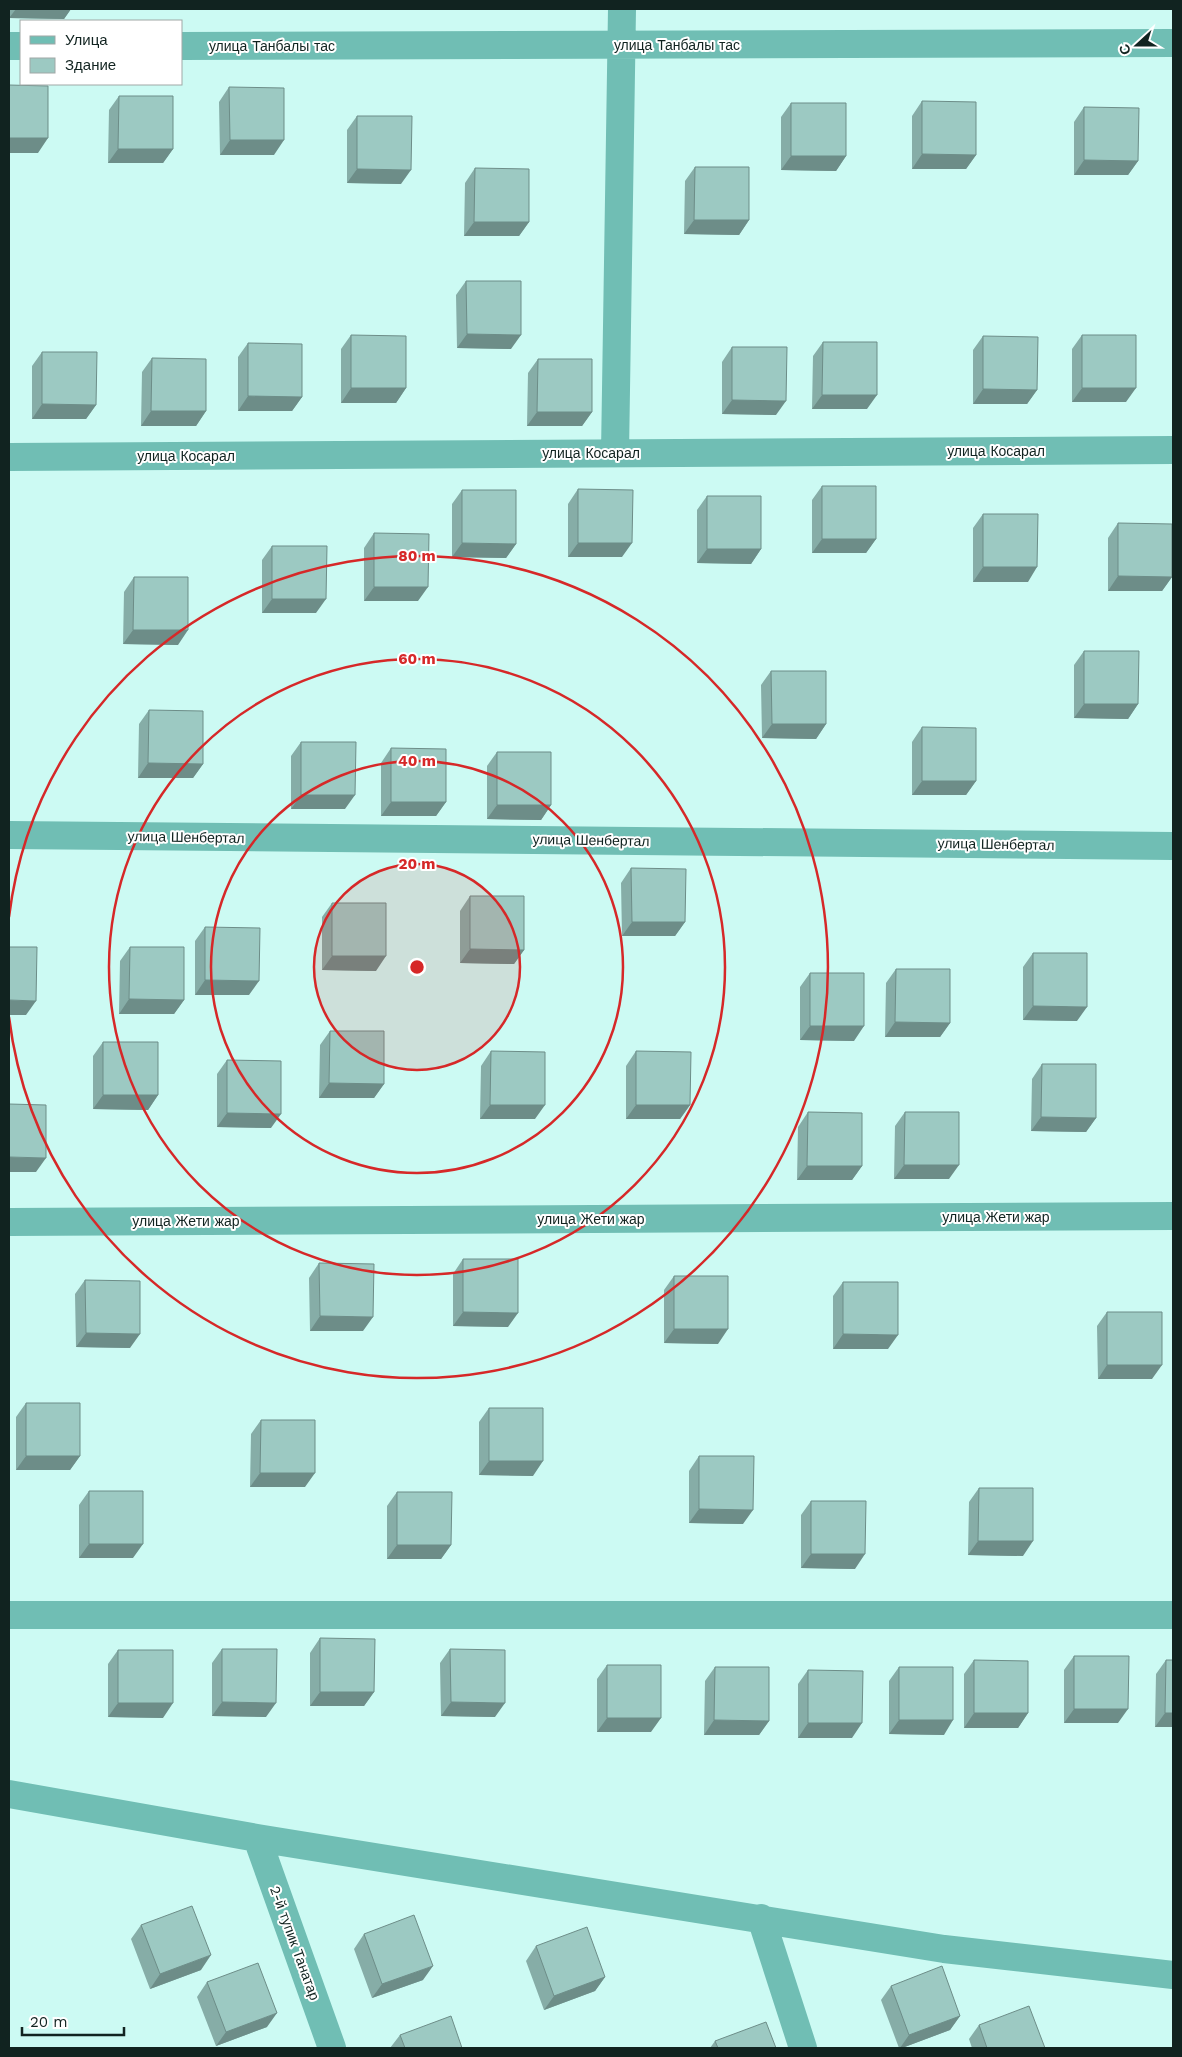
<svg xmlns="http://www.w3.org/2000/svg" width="1182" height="2057" font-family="'Work Sans',sans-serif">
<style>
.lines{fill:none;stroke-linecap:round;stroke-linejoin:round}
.minor{stroke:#70beb4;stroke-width:28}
.wall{fill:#86ada7}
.shaded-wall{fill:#6d8d88}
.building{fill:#9cc9c2;stroke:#6d8d88}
.ring{fill:none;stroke:#d62828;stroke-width:2.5}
.labels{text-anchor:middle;stroke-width:4;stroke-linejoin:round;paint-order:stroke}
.street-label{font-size:14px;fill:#112320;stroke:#fff}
.centre{fill:#d62828;stroke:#fff;stroke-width:2.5}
.ring-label{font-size:15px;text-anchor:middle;font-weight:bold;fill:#d62828;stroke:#fff;stroke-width:4;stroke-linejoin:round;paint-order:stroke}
</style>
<rect width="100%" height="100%" fill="#ccfaf3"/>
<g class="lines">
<!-- minor -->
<path class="minor" d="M 9,46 L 21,46
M 181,46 L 1173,43
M 615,453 L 622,9
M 9,457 L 1173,450
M 9,835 L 1173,846
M 9,1222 L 1173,1216
M 9,1615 L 1173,1615
M 9,1794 L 257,1838 L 944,1949 L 1173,1975
M 257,1838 L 332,2048
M 761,1918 L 803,2048"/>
</g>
<!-- wall -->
<path class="wall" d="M 9,9 L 71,9 L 64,19 L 9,18 Z
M 229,87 L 274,155 L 220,155 L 219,102 Z
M 119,96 L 173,149 L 163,163 L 108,163 L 109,110 Z
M 922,101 L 976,155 L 966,169 L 912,169 L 912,116 Z
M 791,103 L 846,156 L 836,171 L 781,170 L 781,117 Z
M 1084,107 L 1138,161 L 1128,175 L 1074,175 L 1074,122 Z
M 357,116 L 401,184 L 347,183 L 347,130 Z
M 695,167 L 749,220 L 739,235 L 684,234 L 685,181 Z
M 475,168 L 529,222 L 519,236 L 464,236 L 465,183 Z
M 466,281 L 511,349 L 457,348 L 456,295 Z
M 351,335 L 406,388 L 396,403 L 341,403 L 341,349 Z
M 1082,335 L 1126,402 L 1072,402 L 1072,349 Z
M 983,336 L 1037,390 L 1027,404 L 973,404 L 973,350 Z
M 823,342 L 867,409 L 812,409 L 813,356 Z
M 248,343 L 302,397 L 292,411 L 238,411 L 238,357 Z
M 732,347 L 776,415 L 722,414 L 722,362 Z
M 42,352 L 96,405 L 86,419 L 32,419 L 32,366 Z
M 152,358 L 206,411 L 196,426 L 141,426 L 142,372 Z
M 538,359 L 592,412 L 582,426 L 527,426 L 528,373 Z
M 822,486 L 876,539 L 866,553 L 812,553 L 812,500 Z
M 578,489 L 622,557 L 568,557 L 568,504 Z
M 462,490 L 516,544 L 506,558 L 452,557 L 452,504 Z
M 707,496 L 761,549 L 751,564 L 697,563 L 697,510 Z
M 983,514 L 1028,582 L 973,582 L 973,528 Z
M 1118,523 L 1172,577 L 1162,591 L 1108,591 L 1108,538 Z
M 374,533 L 418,601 L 364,601 L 364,548 Z
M 272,546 L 316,613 L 262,613 L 262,560 Z
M 134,577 L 178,645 L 123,644 L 124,592 Z
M 1084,651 L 1138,704 L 1128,719 L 1074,718 L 1074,665 Z
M 771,671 L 826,724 L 816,739 L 762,738 L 761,685 Z
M 149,710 L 203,764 L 193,778 L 138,778 L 139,724 Z
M 922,727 L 976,781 L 966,795 L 912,795 L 912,742 Z
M 301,742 L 345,809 L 291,809 L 291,756 Z
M 391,748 L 446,802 L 436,816 L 381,816 L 381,763 Z
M 497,752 L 551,805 L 541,820 L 487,819 L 487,766 Z
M 631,868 L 685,922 L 675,936 L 622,936 L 621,883 Z
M 470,896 L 524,950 L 514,964 L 460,963 L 460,911 Z
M 332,903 L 376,971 L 322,970 L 322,917 Z
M 205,927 L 249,995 L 195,995 L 195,941 Z
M 130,947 L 184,1000 L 174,1014 L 119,1014 L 120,961 Z
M 1033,953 L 1077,1021 L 1023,1020 L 1023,967 Z
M 896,969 L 950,1023 L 940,1037 L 885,1037 L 886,983 Z
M 810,973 L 854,1041 L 800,1040 L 800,987 Z
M 330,1031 L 384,1084 L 374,1098 L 319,1098 L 320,1045 Z
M 103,1042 L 158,1095 L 148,1110 L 93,1109 L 93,1056 Z
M 491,1051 L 535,1119 L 480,1119 L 481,1066 Z
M 636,1051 L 690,1105 L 680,1119 L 626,1119 L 626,1066 Z
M 227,1060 L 271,1128 L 217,1127 L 217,1074 Z
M 1042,1064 L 1096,1118 L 1086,1132 L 1031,1131 L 1032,1079 Z
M 808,1112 L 862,1166 L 852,1180 L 797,1180 L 798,1127 Z
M 905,1112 L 949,1179 L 894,1179 L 895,1126 Z
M 463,1259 L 508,1327 L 453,1326 L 453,1274 Z
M 319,1263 L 363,1331 L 310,1331 L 309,1278 Z
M 674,1276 L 718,1344 L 664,1343 L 664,1290 Z
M 85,1280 L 130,1348 L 76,1347 L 75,1294 Z
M 843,1282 L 888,1349 L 833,1349 L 833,1296 Z
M 1107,1312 L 1152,1379 L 1098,1379 L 1097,1326 Z
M 26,1403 L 80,1456 L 70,1470 L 16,1470 L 16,1417 Z
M 489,1408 L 533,1476 L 479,1475 L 479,1422 Z
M 261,1420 L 305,1487 L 250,1487 L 251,1434 Z
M 699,1456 L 743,1524 L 689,1523 L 689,1471 Z
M 979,1488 L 1023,1556 L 968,1555 L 969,1502 Z
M 89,1491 L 133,1558 L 79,1558 L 79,1505 Z
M 397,1492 L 451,1545 L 441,1559 L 387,1559 L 387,1506 Z
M 811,1501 L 855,1569 L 801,1568 L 801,1515 Z
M 320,1638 L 374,1692 L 364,1706 L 310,1706 L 310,1653 Z
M 222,1649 L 266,1717 L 212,1716 L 212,1663 Z
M 450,1649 L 495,1717 L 441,1716 L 440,1663 Z
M 118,1650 L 163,1718 L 108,1717 L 108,1664 Z
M 1074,1656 L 1118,1723 L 1064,1723 L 1064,1670 Z
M 974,1660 L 1028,1713 L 1018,1728 L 964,1728 L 964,1674 Z
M 1166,1660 L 1173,1660 L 1173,1727 L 1155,1727 L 1156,1674 Z
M 607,1665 L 651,1732 L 597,1732 L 597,1679 Z
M 715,1667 L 769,1721 L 759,1735 L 704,1735 L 705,1681 Z
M 899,1667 L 944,1735 L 889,1734 L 889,1681 Z
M 808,1670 L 852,1738 L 798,1738 L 798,1684 Z
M 141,1925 L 201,1970 L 150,1989 L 131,1939 Z
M 364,1934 L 423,1980 L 372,1998 L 354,1949 Z
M 536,1946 L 605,1977 L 595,1991 L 544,2010 L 526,1961 Z
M 207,1982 L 267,2027 L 216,2046 L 197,1997 Z
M 891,1986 L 960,2016 L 950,2030 L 902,2048 L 899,2048 L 881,2000 Z
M 979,2025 L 1045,2048 L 972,2048 L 969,2039 Z
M 400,2035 L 462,2048 L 390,2048 Z
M 715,2041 L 776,2048 L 710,2048 Z"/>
<!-- shaded-wall -->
<path class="shaded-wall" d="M 16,9 L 71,9 L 64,19 L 9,18 Z
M 387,9 L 442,9 L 442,10 Z
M 9,138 L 48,138 L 38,153 L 9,153 Z
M 230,140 L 284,140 L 274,155 L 220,155 Z
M 118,149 L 173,149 L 163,163 L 108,163 Z
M 922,154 L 976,155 L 966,169 L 912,169 Z
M 791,156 L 846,156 L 836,171 L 781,170 Z
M 1084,160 L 1138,161 L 1128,175 L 1074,175 Z
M 357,169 L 411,170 L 401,184 L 347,183 Z
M 694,220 L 749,220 L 739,235 L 684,234 Z
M 474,222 L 529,222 L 519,236 L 464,236 Z
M 467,334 L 521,335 L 511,349 L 457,348 Z
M 351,388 L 406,388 L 396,403 L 341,403 Z
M 1082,388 L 1136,388 L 1126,402 L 1072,402 Z
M 983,389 L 1037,390 L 1027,404 L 973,404 Z
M 822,395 L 877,395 L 867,409 L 812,409 Z
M 248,396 L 302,397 L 292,411 L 238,411 Z
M 732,400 L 786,401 L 776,415 L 722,414 Z
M 42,404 L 96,405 L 86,419 L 32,419 Z
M 151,411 L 206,411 L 196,426 L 141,426 Z
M 537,412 L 592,412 L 582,426 L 527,426 Z
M 822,539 L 876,539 L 866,553 L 812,553 Z
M 462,543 L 516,544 L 506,558 L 452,557 Z
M 578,543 L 632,543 L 622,557 L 568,557 Z
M 707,549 L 761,549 L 751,564 L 697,563 Z
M 983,567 L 1037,567 L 1028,582 L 973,582 Z
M 1118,576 L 1172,577 L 1162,591 L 1108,591 Z
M 374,587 L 428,587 L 418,601 L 364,601 Z
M 272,599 L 326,599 L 316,613 L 262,613 Z
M 133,630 L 188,630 L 178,645 L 123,644 Z
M 1084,704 L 1138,704 L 1128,719 L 1074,718 Z
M 772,724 L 826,724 L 816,739 L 762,738 Z
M 148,763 L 203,764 L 193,778 L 138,778 Z
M 922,781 L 976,781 L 966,795 L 912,795 Z
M 301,795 L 355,795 L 345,809 L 291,809 Z
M 391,802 L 446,802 L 436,816 L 381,816 Z
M 497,805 L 551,805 L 541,820 L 487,819 Z
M 632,922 L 685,922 L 675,936 L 622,936 Z
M 470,949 L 524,950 L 514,964 L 460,963 Z
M 332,956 L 386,956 L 376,971 L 322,970 Z
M 205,980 L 259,981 L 249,995 L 195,995 Z
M 129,999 L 184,1000 L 174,1014 L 119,1014 Z
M 9,1000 L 36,1001 L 26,1015 L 9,1015 Z
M 1033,1006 L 1087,1007 L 1077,1021 L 1023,1020 Z
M 895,1022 L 950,1023 L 940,1037 L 885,1037 Z
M 810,1026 L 864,1026 L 854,1041 L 800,1040 Z
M 329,1083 L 384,1084 L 374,1098 L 319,1098 Z
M 103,1095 L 158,1095 L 148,1110 L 93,1109 Z
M 490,1105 L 545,1105 L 535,1119 L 480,1119 Z
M 636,1105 L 690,1105 L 680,1119 L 626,1119 Z
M 227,1113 L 281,1114 L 271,1128 L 217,1127 Z
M 1041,1117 L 1096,1118 L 1086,1132 L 1031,1131 Z
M 9,1157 L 46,1158 L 36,1172 L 9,1172 Z
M 904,1165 L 959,1165 L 949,1179 L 894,1179 Z
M 807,1166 L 862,1166 L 852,1180 L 797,1180 Z
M 463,1312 L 518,1313 L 508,1327 L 453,1326 Z
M 320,1316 L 373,1317 L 363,1331 L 310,1331 Z
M 674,1329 L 728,1329 L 718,1344 L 664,1343 Z
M 86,1333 L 140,1334 L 130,1348 L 76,1347 Z
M 843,1334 L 898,1335 L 888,1349 L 833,1349 Z
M 1107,1365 L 1162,1365 L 1152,1379 L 1098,1379 Z
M 26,1456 L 80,1456 L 70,1470 L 16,1470 Z
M 489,1461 L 543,1461 L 533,1476 L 479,1475 Z
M 260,1473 L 315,1473 L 305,1487 L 250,1487 Z
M 699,1509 L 753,1510 L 743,1524 L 689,1523 Z
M 978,1541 L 1033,1541 L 1023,1556 L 968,1555 Z
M 89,1544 L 143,1544 L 133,1558 L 79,1558 Z
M 397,1545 L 451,1545 L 441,1559 L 387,1559 Z
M 811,1554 L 865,1554 L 855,1569 L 801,1568 Z
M 320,1692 L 374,1692 L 364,1706 L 310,1706 Z
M 222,1702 L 276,1703 L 266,1717 L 212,1716 Z
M 451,1702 L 505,1703 L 495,1717 L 441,1716 Z
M 118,1703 L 173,1703 L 163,1718 L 108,1717 Z
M 1074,1709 L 1128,1709 L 1118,1723 L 1064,1723 Z
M 974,1713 L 1028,1713 L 1018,1728 L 964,1728 Z
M 1165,1713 L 1173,1713 L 1173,1727 L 1155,1727 Z
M 607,1718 L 661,1718 L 651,1732 L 597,1732 Z
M 714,1720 L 769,1721 L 759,1735 L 704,1735 Z
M 899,1720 L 953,1720 L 944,1735 L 889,1734 Z
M 808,1723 L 862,1723 L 852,1738 L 798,1738 Z
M 211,1955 L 201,1970 L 150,1989 L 160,1974 Z
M 433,1966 L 423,1980 L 372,1998 L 382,1984 Z
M 605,1977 L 595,1991 L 544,2010 L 554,1996 Z
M 277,2013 L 267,2027 L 216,2046 L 226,2032 Z
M 960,2016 L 950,2030 L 902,2048 L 900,2048 L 909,2035 Z"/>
<!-- building -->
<path class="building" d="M 9,85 L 48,86 L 48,138 L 9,138 Z
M 229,87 L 284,88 L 284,140 L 230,140 Z
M 119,96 L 173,96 L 173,149 L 118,149 Z
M 922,101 L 976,102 L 976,155 L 922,154 Z
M 791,103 L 846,103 L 846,156 L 791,156 Z
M 1084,107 L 1139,108 L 1138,161 L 1084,160 Z
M 357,116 L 412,116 L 411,170 L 357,169 Z
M 695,167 L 749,167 L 749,220 L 694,220 Z
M 475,168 L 529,169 L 529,222 L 474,222 Z
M 466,281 L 521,281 L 521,335 L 467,334 Z
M 351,335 L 406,336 L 406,388 L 351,388 Z
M 1082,335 L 1136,335 L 1136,388 L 1082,388 Z
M 983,336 L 1038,337 L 1037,390 L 983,389 Z
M 823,342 L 877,342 L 877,395 L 822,395 Z
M 248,343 L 302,344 L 302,397 L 248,396 Z
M 732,347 L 787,347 L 786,401 L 732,400 Z
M 42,352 L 97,352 L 96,405 L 42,404 Z
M 152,358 L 206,359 L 206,411 L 151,411 Z
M 538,359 L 592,359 L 592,412 L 537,412 Z
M 822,486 L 876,486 L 876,539 L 822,539 Z
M 578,489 L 633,490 L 632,543 L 578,543 Z
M 462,490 L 516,490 L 516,544 L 462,543 Z
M 707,496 L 761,496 L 761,549 L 707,549 Z
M 983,514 L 1038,514 L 1037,567 L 983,567 Z
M 1118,523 L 1172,524 L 1172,577 L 1118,576 Z
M 374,533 L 429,534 L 428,587 L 374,587 Z
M 272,546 L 327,546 L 326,599 L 272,599 Z
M 134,577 L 188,577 L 188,630 L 133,630 Z
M 1084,651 L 1139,651 L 1138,704 L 1084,704 Z
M 771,671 L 826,671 L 826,724 L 772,724 Z
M 149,710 L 203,711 L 203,764 L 148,763 Z
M 922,727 L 976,728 L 976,781 L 922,781 Z
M 301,742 L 356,742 L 355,795 L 301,795 Z
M 391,748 L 446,749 L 446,802 L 391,802 Z
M 497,752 L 551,752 L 551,805 L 497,805 Z
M 631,868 L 686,869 L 685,922 L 632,922 Z
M 470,896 L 524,896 L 524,950 L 470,949 Z
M 332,903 L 386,903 L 386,956 L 332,956 Z
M 205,927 L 260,928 L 259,981 L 205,980 Z
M 9,947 L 37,947 L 36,1001 L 9,1000 Z
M 130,947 L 184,947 L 184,1000 L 129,999 Z
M 1033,953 L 1087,953 L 1087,1007 L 1033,1006 Z
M 896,969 L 950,969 L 950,1023 L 895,1022 Z
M 810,973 L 864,973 L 864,1026 L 810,1026 Z
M 330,1031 L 384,1031 L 384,1084 L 329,1083 Z
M 103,1042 L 158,1042 L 158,1095 L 103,1095 Z
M 491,1051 L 545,1052 L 545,1105 L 490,1105 Z
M 636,1051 L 691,1052 L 690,1105 L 636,1105 Z
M 227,1060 L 281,1061 L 281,1114 L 227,1113 Z
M 1042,1064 L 1096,1064 L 1096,1118 L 1041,1117 Z
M 9,1104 L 46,1105 L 46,1158 L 9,1157 Z
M 808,1112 L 862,1113 L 862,1166 L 807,1166 Z
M 905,1112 L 959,1112 L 959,1165 L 904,1165 Z
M 463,1259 L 518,1259 L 518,1313 L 463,1312 Z
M 319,1263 L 374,1264 L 373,1317 L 320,1316 Z
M 674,1276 L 728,1276 L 728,1329 L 674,1329 Z
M 85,1280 L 140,1281 L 140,1334 L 86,1333 Z
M 843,1282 L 898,1282 L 898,1335 L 843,1334 Z
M 1107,1312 L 1162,1312 L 1162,1365 L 1107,1365 Z
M 26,1403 L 80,1403 L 80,1456 L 26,1456 Z
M 489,1408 L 543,1408 L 543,1461 L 489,1461 Z
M 261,1420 L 315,1420 L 315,1473 L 260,1473 Z
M 699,1456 L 754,1456 L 753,1510 L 699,1509 Z
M 979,1488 L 1033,1488 L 1033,1541 L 978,1541 Z
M 89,1491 L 143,1491 L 143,1544 L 89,1544 Z
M 397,1492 L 452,1492 L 451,1545 L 397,1545 Z
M 811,1501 L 866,1501 L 865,1554 L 811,1554 Z
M 320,1638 L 375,1639 L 374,1692 L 320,1692 Z
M 222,1649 L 277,1649 L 276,1703 L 222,1702 Z
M 450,1649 L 505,1650 L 505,1703 L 451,1702 Z
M 118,1650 L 173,1650 L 173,1703 L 118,1703 Z
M 1074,1656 L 1129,1656 L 1128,1709 L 1074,1709 Z
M 974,1660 L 1028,1661 L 1028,1713 L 974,1713 Z
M 1166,1660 L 1173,1660 L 1173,1713 L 1165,1713 Z
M 607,1665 L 661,1665 L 661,1718 L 607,1718 Z
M 715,1667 L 769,1667 L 769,1721 L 714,1720 Z
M 899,1667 L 953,1667 L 953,1720 L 899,1720 Z
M 808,1670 L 863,1671 L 862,1723 L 808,1723 Z
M 192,1906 L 211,1955 L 160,1974 L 141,1925 Z
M 414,1915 L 433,1966 L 382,1984 L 364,1934 Z
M 587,1927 L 605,1977 L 554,1996 L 536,1946 Z
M 258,1963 L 277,2013 L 226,2032 L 207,1982 Z
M 942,1966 L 960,2016 L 909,2035 L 891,1986 Z
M 1029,2006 L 1045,2048 L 987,2048 L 979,2025 Z
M 451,2016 L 462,2048 L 405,2048 L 400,2035 Z
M 766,2022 L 776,2048 L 718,2048 L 715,2041 Z"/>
<!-- distance rings -->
<circle cx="417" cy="967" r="103" fill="#d62828" fill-opacity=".12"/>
<g class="ring">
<circle cx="417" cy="967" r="103"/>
<circle cx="417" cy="967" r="206"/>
<circle cx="417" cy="967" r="308"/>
<path d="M9 917A411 411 0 1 1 9 1017"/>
</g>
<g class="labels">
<!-- street labels -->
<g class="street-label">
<text x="677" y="50">улица Танбалы тас</text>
<text x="272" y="51">улица Танбалы тас</text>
<text x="996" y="456">улица Косарал</text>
<text x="591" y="458">улица Косарал</text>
<text x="186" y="461">улица Косарал</text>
<text transform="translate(186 837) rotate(1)" y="5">улица Шенбертал</text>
<text transform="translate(591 840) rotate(1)" y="5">улица Шенбертал</text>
<text transform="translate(996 844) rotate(1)" y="5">улица Шенбертал</text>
<text x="996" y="1222">улица Жети жар</text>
<text x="591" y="1224">улица Жети жар</text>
<text x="186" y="1226">улица Жети жар</text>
<text transform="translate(295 1943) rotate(70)" y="5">2-й тупик Танатар</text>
</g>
</g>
<circle cx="417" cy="967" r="8" class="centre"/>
<g class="ring-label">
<text x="417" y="561">80 m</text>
<text x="417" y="664">60 m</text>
<text x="417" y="766">40 m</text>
<text x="417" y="869">20 m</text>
</g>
<!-- border -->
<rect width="1182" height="2057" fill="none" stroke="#112320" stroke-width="20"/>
<!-- legend -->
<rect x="20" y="20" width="162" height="65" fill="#ffffff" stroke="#a0a7a6"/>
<rect x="30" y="36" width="25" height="8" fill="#70beb4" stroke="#a0a7a6"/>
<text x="65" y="45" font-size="15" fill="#112320">Улица</text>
<rect x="30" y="58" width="25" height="15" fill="#9cc9c2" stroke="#a0a7a6"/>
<text x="65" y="70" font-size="15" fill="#112320">Здание</text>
<!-- north arrow -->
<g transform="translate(1137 45) rotate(249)" stroke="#ffffff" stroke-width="4" paint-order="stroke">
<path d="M0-4L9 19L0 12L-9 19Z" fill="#112320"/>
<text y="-8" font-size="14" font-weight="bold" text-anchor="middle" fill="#112320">С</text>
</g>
<!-- scale -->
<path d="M22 2027v8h102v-8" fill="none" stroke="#112320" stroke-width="2.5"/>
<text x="30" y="2027" font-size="15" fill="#112320" stroke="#ffffff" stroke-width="4" paint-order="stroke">20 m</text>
</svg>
